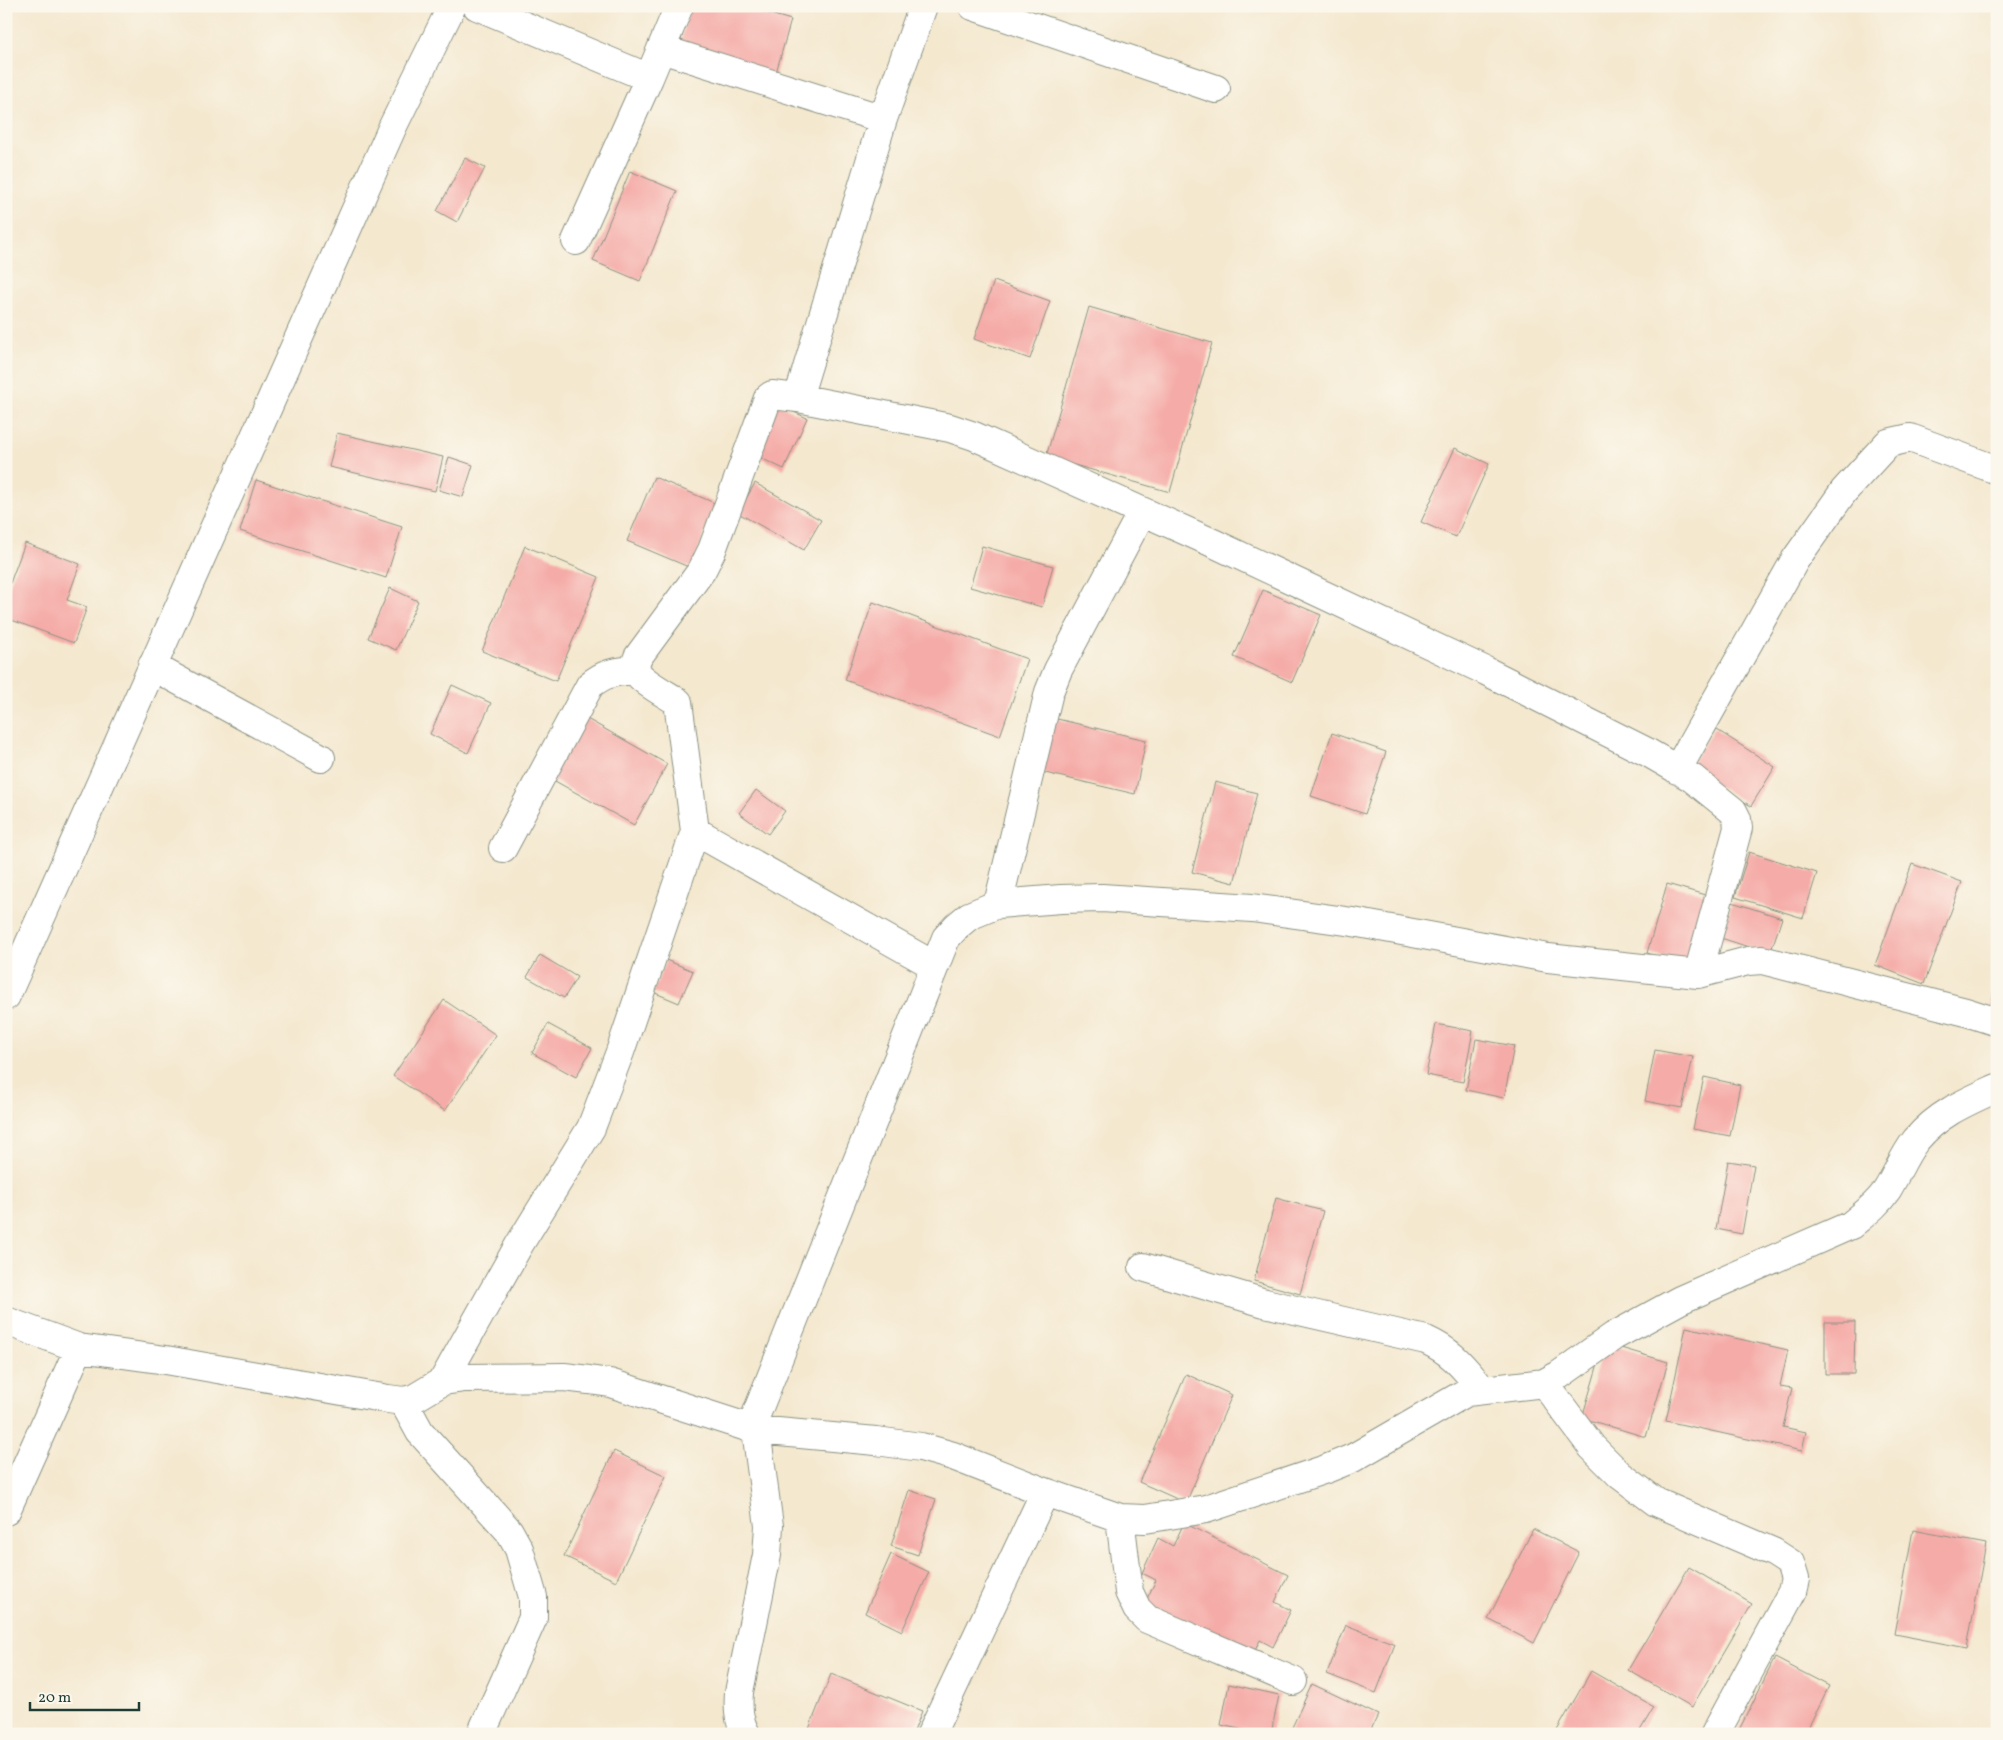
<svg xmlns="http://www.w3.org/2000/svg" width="2003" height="1740" font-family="Vollkorn,serif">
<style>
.building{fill:#f5aca8}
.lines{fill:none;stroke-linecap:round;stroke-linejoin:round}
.minor-casing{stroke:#8a9282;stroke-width:30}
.minor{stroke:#fff;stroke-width:28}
</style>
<rect width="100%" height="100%" fill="#fbf7ec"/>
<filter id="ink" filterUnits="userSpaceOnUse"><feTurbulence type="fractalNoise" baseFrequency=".02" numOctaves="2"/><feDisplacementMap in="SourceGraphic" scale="10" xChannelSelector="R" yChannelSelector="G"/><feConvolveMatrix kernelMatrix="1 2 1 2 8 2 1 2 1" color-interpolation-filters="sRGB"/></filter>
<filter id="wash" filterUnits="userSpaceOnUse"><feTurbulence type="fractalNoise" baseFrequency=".0096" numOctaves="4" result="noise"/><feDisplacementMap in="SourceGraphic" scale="20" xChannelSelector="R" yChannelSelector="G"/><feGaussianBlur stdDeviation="1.12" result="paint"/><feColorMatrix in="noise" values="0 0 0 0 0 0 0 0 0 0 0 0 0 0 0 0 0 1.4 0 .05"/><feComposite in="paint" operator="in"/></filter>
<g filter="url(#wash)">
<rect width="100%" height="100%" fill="#f4e8cf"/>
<g id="blocks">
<!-- building -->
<path class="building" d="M 690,6 L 743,6 L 791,20 L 775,76 L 679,48 Z
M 465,158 L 485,168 L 457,222 L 437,211 Z
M 630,171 L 677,191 L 640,281 L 593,261 Z
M 994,281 L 1050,301 L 1030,359 L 974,339 Z
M 1089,307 L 1212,343 L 1170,492 L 1046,457 Z
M 776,404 L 807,418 L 784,469 L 754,455 Z
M 337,433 L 443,457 L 435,491 L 329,467 Z
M 1455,448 L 1489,464 L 1456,537 L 1421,522 Z
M 449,457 L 473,465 L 463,497 L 439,490 Z
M 654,477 L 717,504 L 691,568 L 627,541 Z
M 256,480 L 402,527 L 386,578 L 240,531 Z
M 755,483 L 821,520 L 804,550 L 738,513 Z
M 25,543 L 80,564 L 67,600 L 87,607 L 74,643 L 6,618 L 6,594 Z
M 525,546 L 599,577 L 556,681 L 482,651 Z
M 982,546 L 1053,566 L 1042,607 L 970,587 Z
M 390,588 L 418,601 L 396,650 L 368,638 Z
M 1263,590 L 1321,615 L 1292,682 L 1234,657 Z
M 873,602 L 1027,659 L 1000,736 L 845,680 Z
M 452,685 L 491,703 L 468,753 L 430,734 Z
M 580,715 L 667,764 L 634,825 L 546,776 Z
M 1053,718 L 1146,740 L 1135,794 L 1041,772 Z
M 1714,728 L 1775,767 L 1751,806 L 1689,768 Z
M 1332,733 L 1386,752 L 1365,814 L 1311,796 Z
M 1215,782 L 1257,793 L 1234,883 L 1192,872 Z
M 756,790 L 785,811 L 768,834 L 739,813 Z
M 1749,852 L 1817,873 L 1803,918 L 1735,897 Z
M 1912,864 L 1962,882 L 1924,984 L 1875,965 Z
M 1667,884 L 1712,897 L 1691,966 L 1647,953 Z
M 1732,902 L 1782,918 L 1770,954 L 1721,938 Z
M 540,955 L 577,977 L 564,998 L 527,977 Z
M 666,960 L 693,971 L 679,1003 L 653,992 Z
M 1996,972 L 1997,972 L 1997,1009 L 1991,1009 Z
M 444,1000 L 496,1035 L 445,1111 L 393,1076 Z
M 548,1024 L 592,1048 L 576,1077 L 532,1053 Z
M 1436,1024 L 1473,1031 L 1463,1082 L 1426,1075 Z
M 1476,1039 L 1514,1046 L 1504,1098 L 1466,1090 Z
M 1655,1050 L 1693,1057 L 1682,1108 L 1645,1101 Z
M 1704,1077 L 1740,1085 L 1730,1136 L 1693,1129 Z
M 1728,1161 L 1754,1165 L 1742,1234 L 1716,1229 Z
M 1276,1198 L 1323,1211 L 1300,1294 L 1254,1281 Z
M 1825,1322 L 1855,1322 L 1854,1374 L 1825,1374 Z
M 1686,1327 L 1788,1350 L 1780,1386 L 1792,1388 L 1783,1427 L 1806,1432 L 1802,1451 L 1666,1421 Z
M 1604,1343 L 1668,1362 L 1646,1437 L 1582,1418 Z
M 1186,1374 L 1232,1395 L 1186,1503 L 1139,1482 Z
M 614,1451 L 666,1476 L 616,1581 L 564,1556 Z
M 909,1490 L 936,1499 L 918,1555 L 891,1546 Z
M 1184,1523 L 1288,1575 L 1275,1602 L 1291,1610 L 1273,1647 L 1260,1640 L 1252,1657 L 1145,1603 L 1156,1580 L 1142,1573 L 1158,1538 L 1173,1546 Z
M 1533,1529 L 1579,1552 L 1534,1643 L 1488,1619 Z
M 1913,1530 L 1986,1544 L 1967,1648 L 1894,1634 Z
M 891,1554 L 929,1572 L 902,1631 L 865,1613 Z
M 1689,1567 L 1752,1604 L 1692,1707 L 1628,1670 Z
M 1346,1625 L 1395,1644 L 1376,1693 L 1327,1674 Z
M 1775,1658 L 1829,1686 L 1805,1734 L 1737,1734 Z
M 1591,1671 L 1654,1707 L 1638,1734 L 1555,1734 Z
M 831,1674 L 922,1711 L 913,1734 L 807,1734 Z
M 1229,1684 L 1279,1695 L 1271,1734 L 1262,1734 L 1221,1725 Z
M 1312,1684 L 1378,1715 L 1369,1734 L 1289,1734 Z"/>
</g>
</g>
<g filter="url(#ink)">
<use href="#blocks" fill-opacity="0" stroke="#8a9282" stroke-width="1"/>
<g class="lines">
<!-- minor casing -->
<g class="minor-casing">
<path id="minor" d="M 477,6 L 649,78
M 973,6 L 1216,89
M 661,49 L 883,119
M 576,241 L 649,78 L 679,6
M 798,398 L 883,119 L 923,6
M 152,666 L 321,758
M 1677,770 L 1795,560 L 1844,491 L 1888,443 L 1910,438 L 1997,470
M 695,831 L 935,966
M 503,848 L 590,685 C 606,672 615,672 635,670
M 998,904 L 1049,692 L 1058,670 L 1142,512
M 6,996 L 393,126 L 452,6
M 1143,1267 L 1265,1303 L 1426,1340 C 1453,1352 1463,1367 1482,1389
M 6,1321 L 79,1348 L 166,1360 L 388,1399 L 403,1401 L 413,1399 L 443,1381 L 465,1378 L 564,1377 L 589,1380 L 610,1383 L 756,1430 L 876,1441 L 921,1447 L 953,1456 L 1045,1492 L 1120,1518 L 1145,1519 L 1206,1509 L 1326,1469 L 1353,1458 L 1467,1392 L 1544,1383 L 1559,1375 L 1614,1336 L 1680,1300 L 1851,1225 C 1864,1214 1877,1205 1887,1190 C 1897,1174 1904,1155 1916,1140 C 1939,1113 1966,1102 1997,1088
M 443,1381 L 519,1245 L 591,1128 L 620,1052 L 695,831 L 678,702 C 668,695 636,679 635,668 C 634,664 637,661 638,657 L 702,570 L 712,550 L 768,398 L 772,395 L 798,398 L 950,428 L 974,436 L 1213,543 L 1486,671 L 1647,752 L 1692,778 L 1733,811 L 1737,819 L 1738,828 L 1698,974
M 1544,1383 L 1592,1447 L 1620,1475 L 1656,1502 L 1773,1552 L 1790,1563 L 1795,1579 L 1792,1592 L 1715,1734
M 403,1401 L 420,1432 L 509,1531 L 519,1549 L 533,1597 L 533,1618 L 481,1734
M 6,1511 L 79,1348
M 1120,1518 L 1129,1592 L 1137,1609 L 1147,1619 L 1293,1681
M 746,1734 C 738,1720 738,1707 739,1692 L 767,1555 L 769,1526 L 756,1430 L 756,1415 L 946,938 L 957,926 L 969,916 L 998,904 L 1061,899 L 1102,898 L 1252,908 L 1353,922 L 1548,958 L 1698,974 L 1748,961 L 1762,960 L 1966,1012 L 1997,1022
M 931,1734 L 1045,1492"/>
</g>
<!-- minor -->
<use href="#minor" class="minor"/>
</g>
</g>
<!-- margin -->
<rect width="2003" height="1740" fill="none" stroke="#fbf7ec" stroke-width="25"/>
<!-- scale -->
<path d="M30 1702v8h109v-8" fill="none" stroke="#1f3d34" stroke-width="2.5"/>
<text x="38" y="1702" font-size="15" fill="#1f3d34" stroke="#fbf7ec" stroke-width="4" paint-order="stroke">20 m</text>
</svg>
